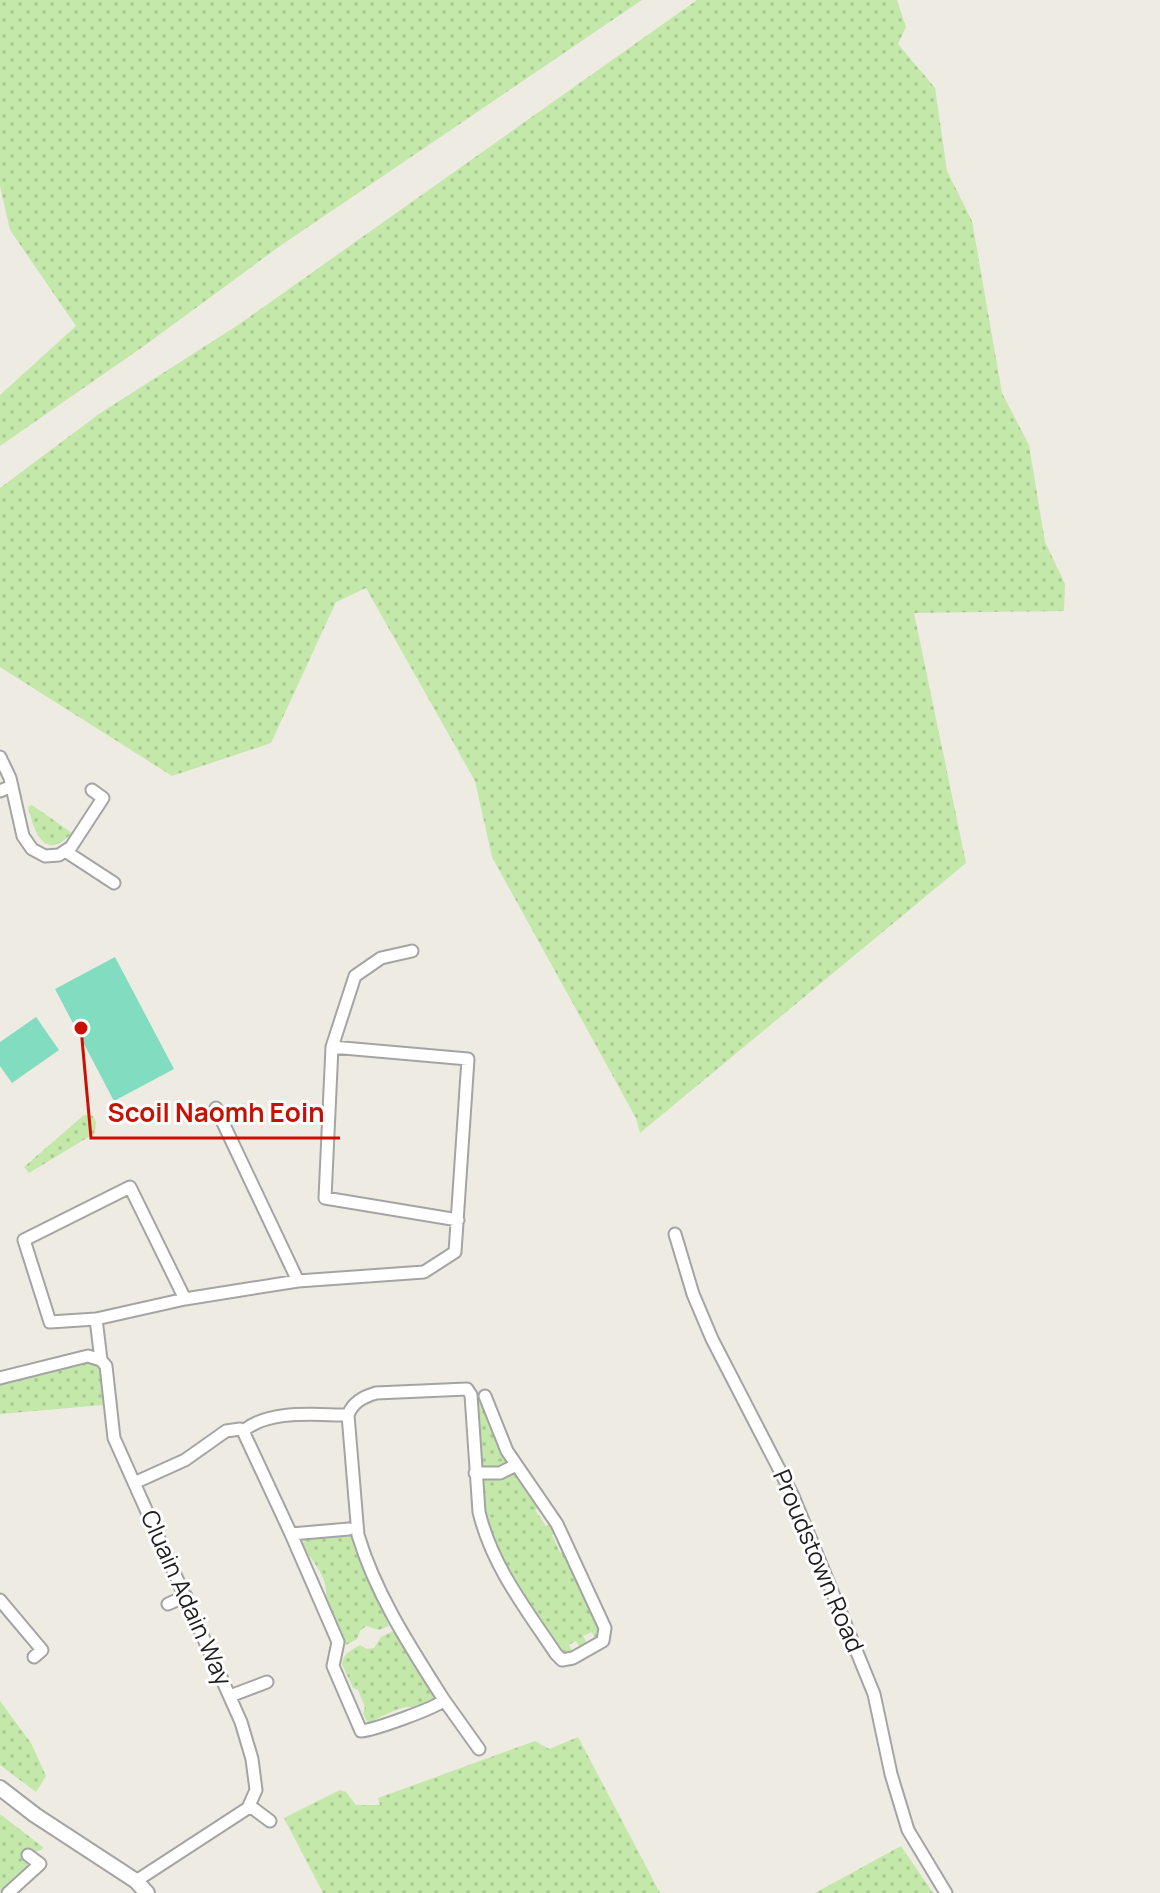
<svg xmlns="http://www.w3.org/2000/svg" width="1160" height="1893" font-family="Manrope,sans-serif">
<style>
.grass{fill:url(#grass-dots)}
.pitch{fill:#82ddc0}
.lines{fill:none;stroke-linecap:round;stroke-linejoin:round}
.minor-casing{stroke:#a4a4a4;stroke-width:15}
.tertiary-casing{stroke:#a4a4a4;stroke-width:18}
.minor{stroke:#fff;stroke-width:11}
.tertiary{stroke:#fff;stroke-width:14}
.labels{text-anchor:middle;stroke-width:6;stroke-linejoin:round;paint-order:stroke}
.street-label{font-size:24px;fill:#1d1d1d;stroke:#fff}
.leader{fill:none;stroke:#c81103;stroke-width:3}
.callout-dot{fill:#c81103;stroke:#fff;stroke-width:3}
.callout-label{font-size:26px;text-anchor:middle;font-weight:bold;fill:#c81103;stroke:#fff;stroke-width:6;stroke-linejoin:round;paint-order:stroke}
</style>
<defs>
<pattern id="grass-dots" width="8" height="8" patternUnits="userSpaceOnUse" patternTransform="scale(2)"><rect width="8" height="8" fill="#c3e8a9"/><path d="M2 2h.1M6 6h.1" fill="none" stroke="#a7c791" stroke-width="1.8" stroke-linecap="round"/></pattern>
</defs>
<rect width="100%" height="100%" fill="#eeebe3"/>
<!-- grass -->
<path class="grass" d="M 0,0 L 642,0 L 280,246 L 144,346 L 0,446 L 0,395 L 76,326 L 10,230 L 0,186 Z
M 697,0 L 897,0 L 906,27 L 898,44 L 935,88 L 947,171 L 972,221 L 1002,393 L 1029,445 L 1045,542 L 1065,584 L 1064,611 L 914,613 L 966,863 L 640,1133 L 636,1118 L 492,857 L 475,781 L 366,588 L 336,602 L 271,743 L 172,776 L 0,667 L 0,488 L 99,414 L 238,325 Z
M 32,805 L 72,833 C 44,863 34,831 28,807 Z
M 84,1115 L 93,1116 L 96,1122 L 95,1133 L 29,1173 L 24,1167 Z
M 91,1360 L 101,1366 L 103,1405 L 0,1414 L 0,1381 Z
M 478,1395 L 506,1459 L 504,1465 L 484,1467 L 480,1460 L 476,1396 Z
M 513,1473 L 517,1475 L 539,1507 L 535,1510 L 546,1526 L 551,1524 L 556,1533 L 552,1535 L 560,1553 L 564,1551 L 600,1630 L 601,1636 L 596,1640 L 592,1632 L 583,1636 L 588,1645 L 581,1649 L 576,1641 L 569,1645 L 573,1653 L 560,1651 L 507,1572 L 485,1520 L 482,1482 L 486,1478 L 498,1478 Z
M 351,1536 L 355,1551 L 389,1626 L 379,1630 L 366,1626 L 360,1631 L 357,1639 L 346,1645 L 325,1597 C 331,1580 310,1559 302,1544 L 305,1540 Z
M 393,1631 L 435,1700 C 425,1707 412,1706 402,1708 C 393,1710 384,1716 376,1719 L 374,1724 L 368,1723 L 363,1714 L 365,1707 L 358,1690 L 353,1688 L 342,1664 C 344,1652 351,1651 360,1645 L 367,1649 L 374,1648 L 381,1637 Z
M 0,1701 L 31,1743 L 46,1776 L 36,1792 L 0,1765 Z
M 578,1737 L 660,1893 L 323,1893 L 284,1818 L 340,1790 L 346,1792 L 356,1805 L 380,1805 L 378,1798 L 535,1741 L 549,1749 Z
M 0,1814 L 44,1848 L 27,1857 L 28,1866 L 0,1891 Z
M 901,1846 L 933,1893 L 815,1893 Z"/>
<!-- pitch -->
<path class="pitch" d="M 115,957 L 174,1069 L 114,1101 L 55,989 Z
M 36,1017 L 59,1050 L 12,1083 L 0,1066 L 0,1042 Z"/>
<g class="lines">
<!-- minor casing -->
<g class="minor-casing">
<path id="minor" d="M 0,757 L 10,778 L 23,836 L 32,849 L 45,856 L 59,855 L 71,847 L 103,798 L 92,790
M 0,791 L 12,786
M 65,851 L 114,883
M 332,1047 L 355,976 L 381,958 L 412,951
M 675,1234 L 693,1294 L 712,1339 L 793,1496 L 874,1694 L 891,1774 L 908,1830 L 946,1893
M 298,1281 L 424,1272 L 455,1252 L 468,1059 L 332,1047 L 325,1198 L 458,1220
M 185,1299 L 298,1281 L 216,1108
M 96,1319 L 185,1299 L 130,1187 L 24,1240 L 50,1322 L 96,1319 L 101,1360
M 0,1378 L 88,1356 L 101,1360 L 106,1366 L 114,1438 L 241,1722 L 252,1759 L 256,1790 L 248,1808 L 136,1881
M 348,1415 L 358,1535 C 376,1595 411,1648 444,1700 C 436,1708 374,1730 361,1731 L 333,1666 L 338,1642 L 291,1534 L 349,1529
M 243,1431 L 291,1534
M 475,1473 L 500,1473 L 516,1465
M 134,1483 L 185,1460 L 226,1431 L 240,1429 L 243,1431 C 270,1409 314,1415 348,1415 C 353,1402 363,1397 376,1393 L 467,1389 L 471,1395 L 479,1512 C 492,1566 526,1609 556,1654 L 562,1660 L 573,1658 L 603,1641 L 605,1628 L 557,1524 L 507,1451 L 485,1396
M 0,1600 L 42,1650 L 34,1657
M 168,1604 L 186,1596
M 230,1696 L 267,1682
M 444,1700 L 479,1749
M 250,1806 L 270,1821
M 8,1893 L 40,1864 L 28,1855"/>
</g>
<!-- tertiary casing -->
<g class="tertiary-casing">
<path id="tertiary" d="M 0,1788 L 35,1815 L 136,1881 L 147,1893"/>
</g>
<!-- minor -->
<use href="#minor" class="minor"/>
<!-- tertiary -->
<use href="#tertiary" class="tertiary"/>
</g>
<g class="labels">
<!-- street labels -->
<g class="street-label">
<text transform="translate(818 1561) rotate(67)" y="8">Proudstown Road</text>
<text transform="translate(186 1598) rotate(66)" y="8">Cluain Adain Way</text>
</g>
</g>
<!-- callouts -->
<path class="leader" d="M81 1028L91 1138H340"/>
<circle class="callout-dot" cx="81" cy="1028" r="8"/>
<g class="callout-label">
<text x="216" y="1122">Scoil Naomh Eoin</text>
</g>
</svg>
